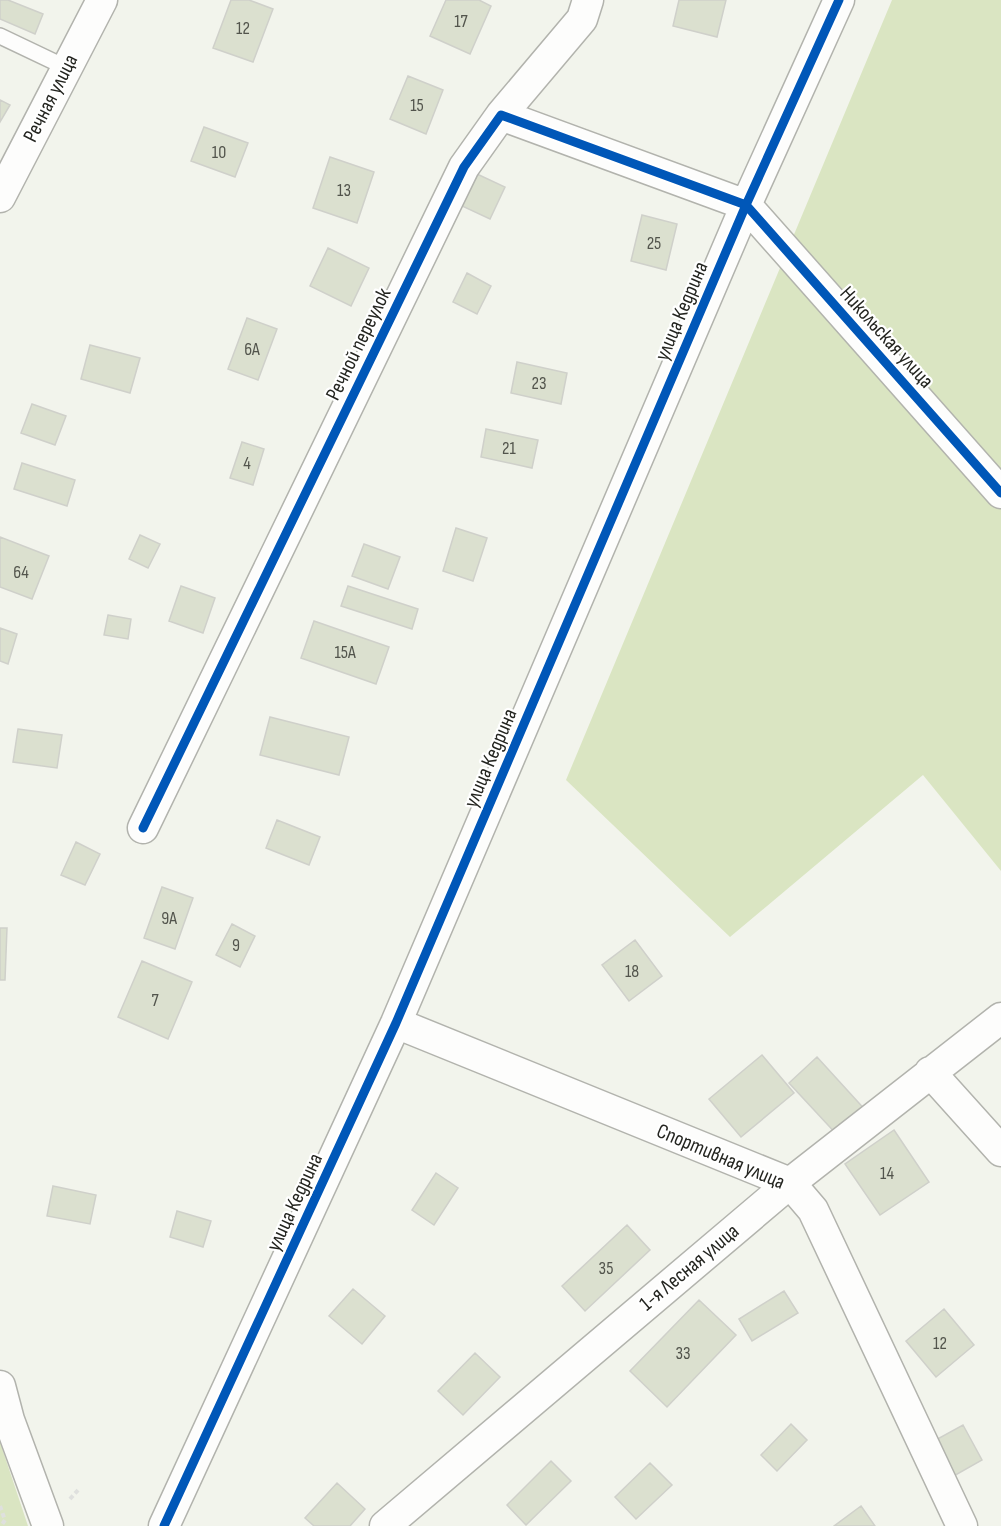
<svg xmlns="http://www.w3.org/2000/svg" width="1001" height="1526" font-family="'Sofia Sans Condensed',sans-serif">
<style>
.green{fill:#dae5c2}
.building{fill:#dbe0cf;stroke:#cfd0ca;stroke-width:1.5}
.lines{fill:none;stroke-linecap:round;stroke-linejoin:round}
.lane-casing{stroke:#b2b3ad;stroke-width:18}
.street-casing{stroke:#b2b3ad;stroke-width:33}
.path{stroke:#dfe0de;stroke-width:4;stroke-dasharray:4.5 3;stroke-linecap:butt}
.lane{stroke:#fdfdfc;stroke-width:15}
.street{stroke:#fdfdfc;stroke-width:30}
.cycleway-casing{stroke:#fff;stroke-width:13}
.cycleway{stroke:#0057b8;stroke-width:9}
.labels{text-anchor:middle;stroke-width:4.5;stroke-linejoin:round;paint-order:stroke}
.number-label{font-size:18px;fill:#52544c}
.street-label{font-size:21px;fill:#242520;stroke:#fff}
</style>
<rect width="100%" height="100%" fill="#f2f4ec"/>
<!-- green -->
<path class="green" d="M 892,0 L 1001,0 L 1001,871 L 923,775 L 730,937 L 566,780 Z
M 0,1442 L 28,1526 L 0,1526 Z"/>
<!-- building -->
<path class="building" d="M 0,0 L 8,0 L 43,14 L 35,34 L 0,19 Z
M 231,0 L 249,0 L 273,9 L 253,62 L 213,48 Z
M 446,0 L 479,0 L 491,6 L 470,54 L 430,36 Z
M 679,0 L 726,0 L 717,37 L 673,26 Z
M 408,76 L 443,90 L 426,134 L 390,119 Z
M 0,100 L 10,105 L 0,122 Z
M 204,127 L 248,143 L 235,177 L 191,161 Z
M 330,157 L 374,172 L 357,223 L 313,208 Z
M 477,174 L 505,187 L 490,219 L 462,206 Z
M 642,215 L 677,224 L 666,270 L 631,261 Z
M 328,248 L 369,268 L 351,306 L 310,286 Z
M 467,273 L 491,286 L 477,314 L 453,302 Z
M 247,318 L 277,329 L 258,380 L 228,369 Z
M 90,345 L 140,358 L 130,393 L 81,379 Z
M 517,362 L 567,373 L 561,404 L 511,393 Z
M 32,404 L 66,416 L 55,445 L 21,433 Z
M 486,429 L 538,440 L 532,468 L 481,457 Z
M 242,442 L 264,449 L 253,485 L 230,478 Z
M 22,463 L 75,480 L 67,506 L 14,489 Z
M 456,528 L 487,538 L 473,581 L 443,571 Z
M 140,535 L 160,544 L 148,568 L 129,559 Z
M 0,537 L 49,556 L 32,599 L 0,587 Z
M 364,544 L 400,557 L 388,589 L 352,576 Z
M 181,586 L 215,598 L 203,633 L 169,621 Z
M 348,586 L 418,609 L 412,629 L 341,606 Z
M 108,615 L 131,619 L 128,639 L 104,635 Z
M 314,621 L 389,647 L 376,684 L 301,658 Z
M 0,628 L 17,634 L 8,664 L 0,661 Z
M 270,717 L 349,737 L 339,775 L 260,755 Z
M 18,729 L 62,735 L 57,768 L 13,762 Z
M 277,820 L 320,837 L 309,865 L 266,848 Z
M 76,842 L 100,854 L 85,885 L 61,875 Z
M 162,887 L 193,898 L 175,949 L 144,938 Z
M 232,924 L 255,936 L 240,967 L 216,955 Z
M 0,928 L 7,928 L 5,980 L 0,980 Z
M 635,940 L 662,976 L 629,1001 L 602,965 Z
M 142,961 L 192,982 L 168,1039 L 118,1017 Z
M 762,1055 L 794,1093 L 741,1137 L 709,1099 Z
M 817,1057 L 868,1113 L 840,1138 L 789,1083 Z
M 894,1130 L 929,1182 L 880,1215 L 845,1164 Z
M 436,1173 L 458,1188 L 434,1225 L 412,1210 Z
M 53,1186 L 96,1195 L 90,1224 L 47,1216 Z
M 177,1211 L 211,1221 L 203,1247 L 170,1237 Z
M 627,1225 L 650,1250 L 585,1311 L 562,1286 Z
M 353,1289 L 385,1316 L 362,1344 L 329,1316 Z
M 784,1291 L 798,1313 L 752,1341 L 739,1319 Z
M 699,1300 L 736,1335 L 667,1407 L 630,1371 Z
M 944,1309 L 974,1345 L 936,1377 L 906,1341 Z
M 475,1353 L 500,1377 L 463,1415 L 438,1391 Z
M 791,1424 L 807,1440 L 777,1471 L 761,1455 Z
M 963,1425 L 982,1460 L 952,1477 L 932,1442 Z
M 551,1461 L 571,1481 L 526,1525 L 507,1505 Z
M 650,1463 L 672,1485 L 636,1519 L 615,1497 Z
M 337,1483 L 365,1509 L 350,1526 L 314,1526 L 305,1518 Z
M 861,1506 L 875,1526 L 834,1526 Z"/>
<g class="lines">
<!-- lane casing -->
<g class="lane-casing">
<path id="lane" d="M 0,36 L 65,67"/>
</g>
<!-- street casing -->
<g class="street-casing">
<path id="street" d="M 501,115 L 582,19 L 588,0
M 0,197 L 102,0
M 143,828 L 464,167 L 501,115 L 746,205 L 1001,493
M 396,1023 L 790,1183 L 813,1210 L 962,1526
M 930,1072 L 1001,1151
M 0,1386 L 9,1420 L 48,1526
M 164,1526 L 396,1023 L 746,205 L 839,0
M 385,1526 L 790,1183 L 1001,1018"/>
</g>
<!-- path -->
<path class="path" d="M 70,1499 L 79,1489
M 0,1506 L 5,1520 L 1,1526"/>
<!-- lane -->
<use href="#lane" class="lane"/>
<!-- street -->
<use href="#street" class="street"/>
<!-- cycleway casing -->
<g class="cycleway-casing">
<path id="cycleway" d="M 143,828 L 464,167 L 501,115 L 746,205 L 1001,493
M 164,1526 L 396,1023 L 746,205 L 839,0"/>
</g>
<!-- cycleway -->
<use href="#cycleway" class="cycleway"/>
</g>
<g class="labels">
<!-- number labels -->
<g class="number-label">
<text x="461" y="27">17</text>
<text x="243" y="34">12</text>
<text x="417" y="111">15</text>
<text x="219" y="158">10</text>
<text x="344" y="196">13</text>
<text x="654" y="249">25</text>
<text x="252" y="355">6А</text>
<text x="539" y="389">23</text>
<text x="509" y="454">21</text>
<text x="247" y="469">4</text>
<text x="21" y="578">64</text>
<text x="345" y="658">15А</text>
<text x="169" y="924">9А</text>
<text x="236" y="951">9</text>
<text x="632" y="977">18</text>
<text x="155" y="1006">7</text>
<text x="887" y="1179">14</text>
<text x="606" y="1274">35</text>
<text x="940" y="1349">12</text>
<text x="683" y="1359">33</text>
</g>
<!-- street labels -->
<g class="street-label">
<text transform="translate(50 98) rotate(-63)" y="7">Речная улица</text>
<text transform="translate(681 311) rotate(-67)" y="7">улица Кедрина</text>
<text transform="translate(887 337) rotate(48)" y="7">Никольская улица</text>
<text transform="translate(358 344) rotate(-64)" y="7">Речной переулок</text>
<text transform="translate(490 758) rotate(-67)" y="7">улица Кедрина</text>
<text transform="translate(721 1156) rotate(23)" y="7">Спортивная улица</text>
<text transform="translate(294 1202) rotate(-65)" y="7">улица Кедрина</text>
<text transform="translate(689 1267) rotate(-40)" y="7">1-я Лесная улица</text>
</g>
</g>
</svg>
